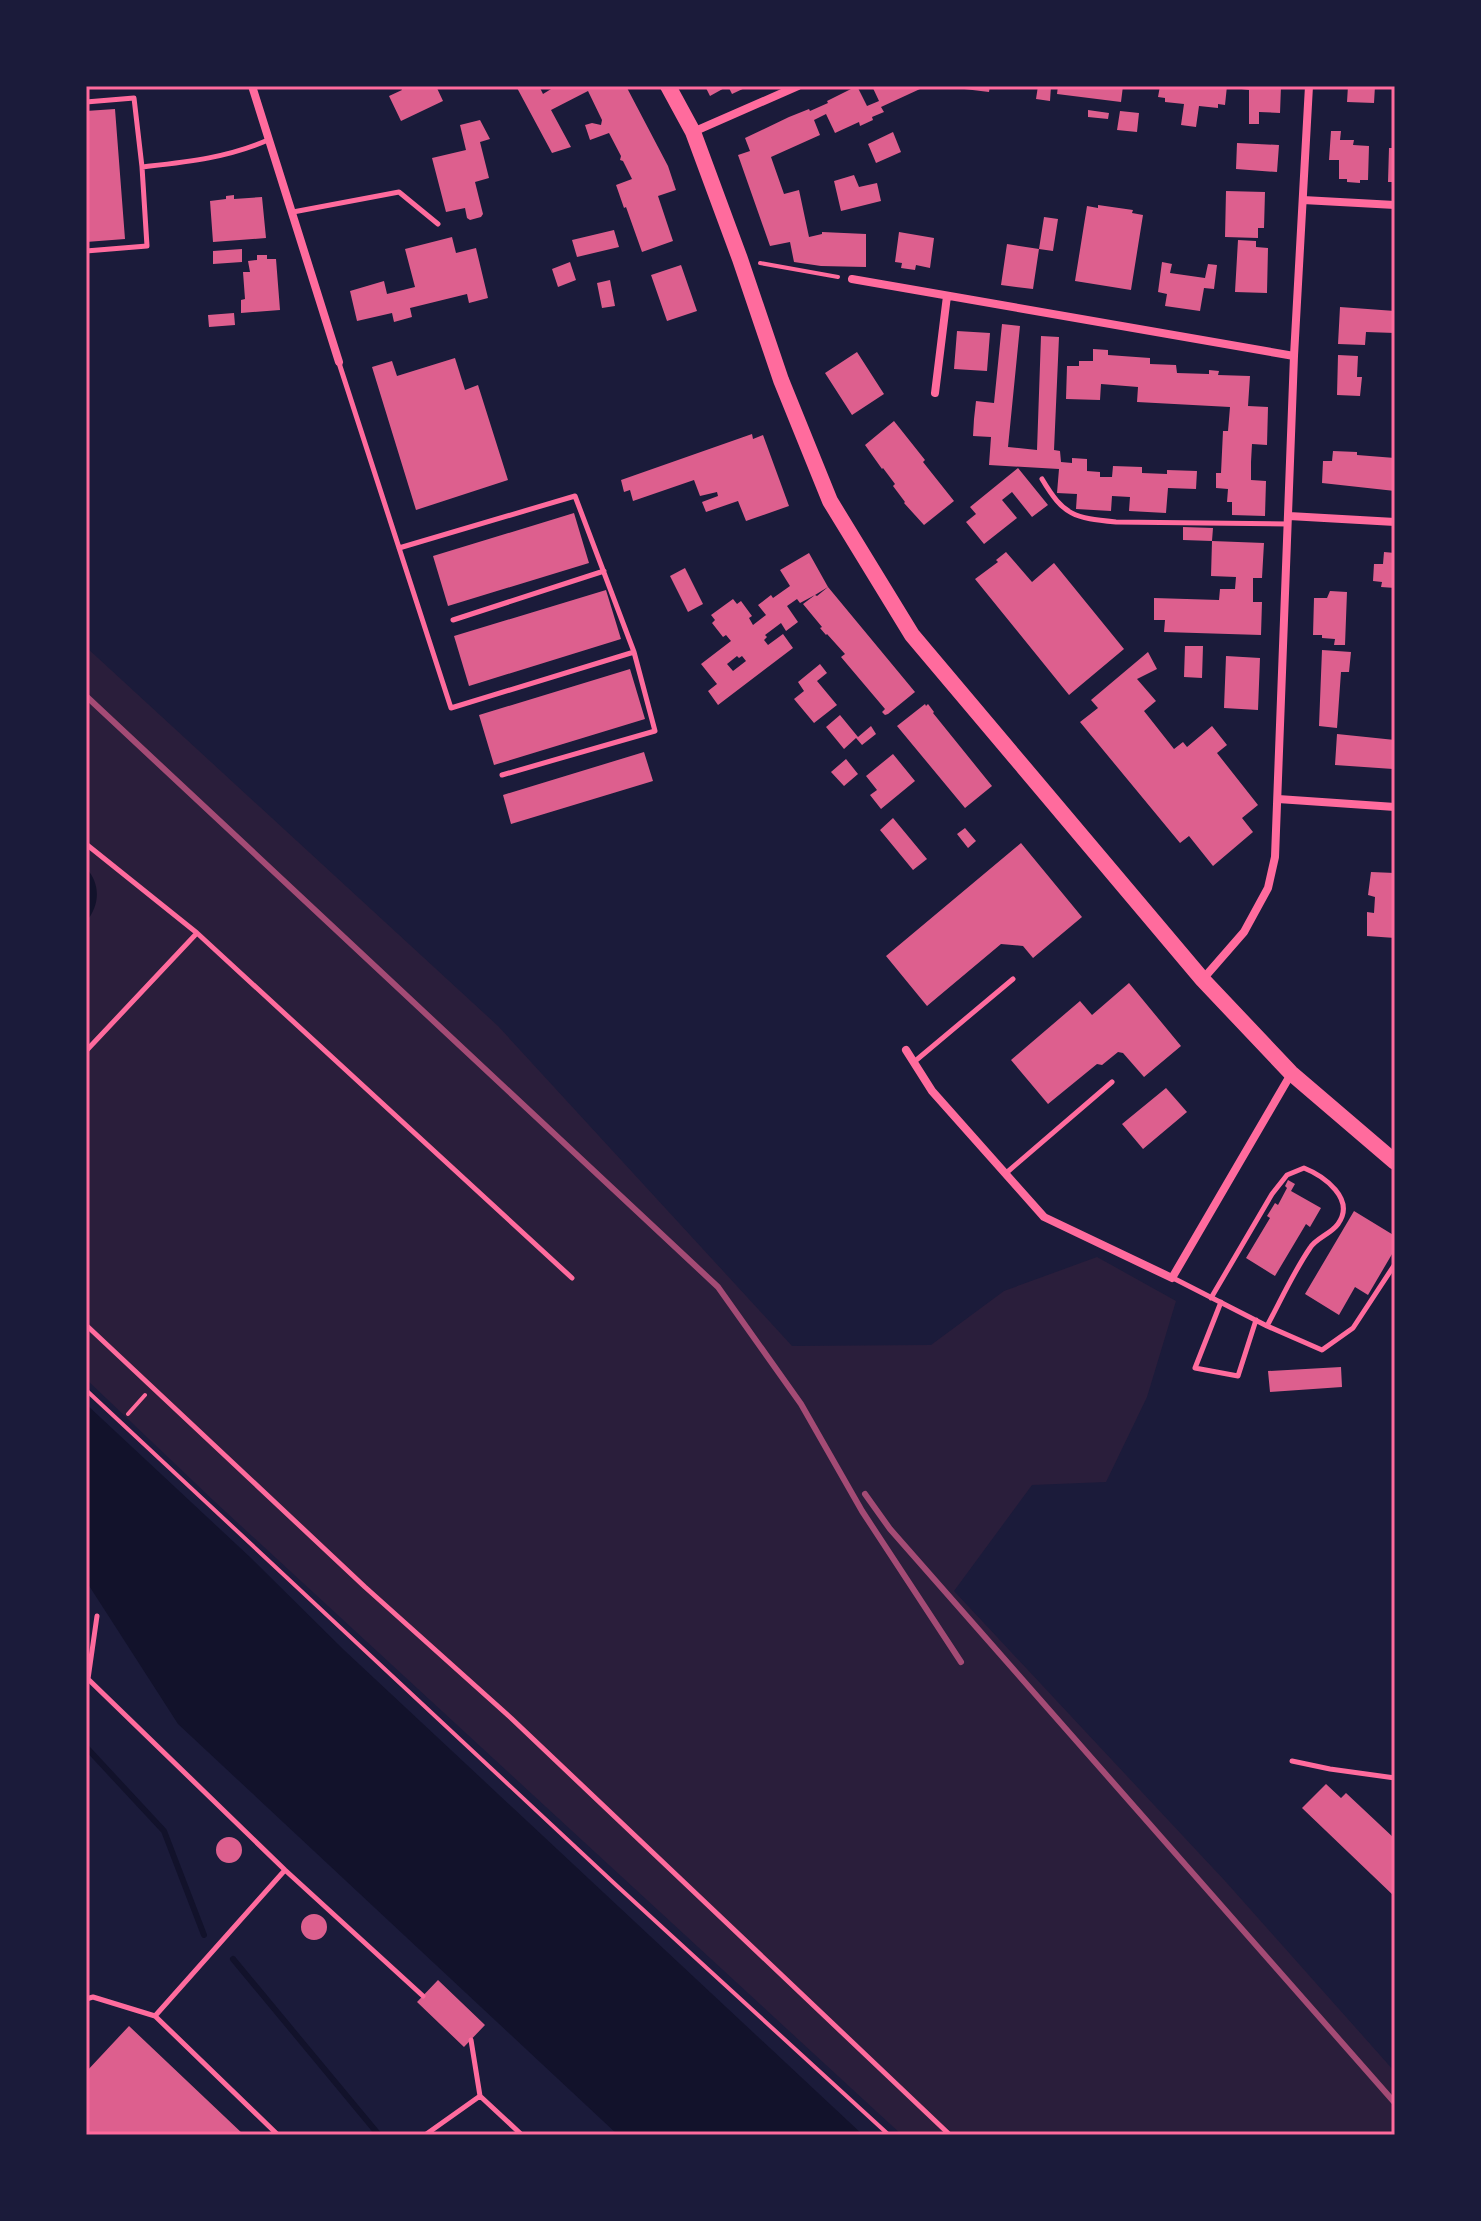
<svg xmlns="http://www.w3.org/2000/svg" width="1481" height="2221" font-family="'PT Sans Narrow',sans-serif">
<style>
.green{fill:#2a1e3b}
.water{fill:#12122b}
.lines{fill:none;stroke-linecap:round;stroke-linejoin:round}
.stream{stroke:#12122b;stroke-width:6}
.building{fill:#dd5f8e;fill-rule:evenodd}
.path{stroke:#ff6b9d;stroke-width:4}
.service{stroke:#ff6b9d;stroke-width:5}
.minor{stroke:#ff6b9d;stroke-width:8}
.primary{stroke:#ff6b9d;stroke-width:16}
.rail{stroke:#a44b75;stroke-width:6}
.neatline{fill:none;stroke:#ff6b9d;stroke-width:3}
</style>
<rect width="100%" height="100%" fill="#1b1b3a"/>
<!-- green -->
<path class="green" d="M 86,647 L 498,1026 L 792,1346 L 931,1345 L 1004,1291 L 1097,1257 L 1176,1301 L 1147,1397 L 1106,1482 L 1032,1485 L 954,1591 L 1226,1882 L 1395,2072 L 1395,2135 L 902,2135 L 214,1501 L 86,1379 Z"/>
<!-- water -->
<path class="water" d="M 86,868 C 101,884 100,905 86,922 Z
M 86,1404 L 251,1558 L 344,1650 L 863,2135 L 618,2135 L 178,1724 L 86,1581 Z"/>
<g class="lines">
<!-- stream -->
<path class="stream" d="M 86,1747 L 164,1831 L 204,1935
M 233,1959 L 379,2135"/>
</g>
<!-- building -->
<path class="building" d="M 400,86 L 436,86 L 443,101 L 401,121 L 389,96 L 402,90 Z
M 516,86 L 539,86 L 543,94 L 556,86 L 626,86 L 668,166 L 676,190 L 658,196 L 673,241 L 642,252 L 626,207 L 624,208 L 616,185 L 632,179 L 623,161 L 620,160 L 621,156 L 609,133 L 590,140 L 585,125 L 592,123 L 601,125 L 602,120 L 588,91 L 551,110 L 571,147 L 552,153 Z
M 705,86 L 749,86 L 732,94 L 728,86 L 710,96 Z
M 857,86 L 867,106 L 879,101 L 872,86 L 919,86 L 920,89 L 881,107 L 884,112 L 872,117 L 873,120 L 860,126 L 859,122 L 835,133 L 826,114 L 814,120 L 820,135 L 771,157 L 784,194 L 799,190 L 809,237 L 822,234 L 822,232 L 866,234 L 866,267 L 821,266 L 794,262 L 790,242 L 770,246 L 738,155 L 750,151 L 745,138 L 789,117 L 809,109 L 810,111 L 828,103 L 827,101 Z
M 956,86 L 990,86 L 989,92 L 956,88 Z
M 1038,86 L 1051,86 L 1050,101 L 1036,99 Z
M 1058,86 L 1123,86 L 1121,102 L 1057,94 Z
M 1160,86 L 1227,86 L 1225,105 L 1218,104 L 1218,108 L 1199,106 L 1196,127 L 1181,125 L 1184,104 L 1165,102 L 1165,98 L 1158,97 Z
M 1234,86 L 1281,86 L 1280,113 L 1259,112 L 1259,124 L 1249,124 L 1249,90 L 1234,88 Z
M 1348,86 L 1375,86 L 1374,103 L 1347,102 Z
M 115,109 L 125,239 L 86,242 L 86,111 Z
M 1088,110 L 1109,113 L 1108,119 L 1088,117 Z
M 1120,111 L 1139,113 L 1137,132 L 1117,130 Z
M 480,120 L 490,139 L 480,142 L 489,178 L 475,182 L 483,214 L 481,217 L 470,220 L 467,218 L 465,208 L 446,212 L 432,158 L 466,150 L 460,125 Z
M 1331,131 L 1341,131 L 1340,140 L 1354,140 L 1353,145 L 1369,146 L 1368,180 L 1360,180 L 1360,183 L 1347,182 L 1347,179 L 1339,179 L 1339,160 L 1329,160 Z
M 893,132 L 901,152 L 876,163 L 868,144 Z
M 1237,143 L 1279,145 L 1277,172 L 1236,169 Z
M 1389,148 L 1395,148 L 1395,182 L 1388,182 Z
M 854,175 L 859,187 L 877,183 L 881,201 L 841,211 L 834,181 Z
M 1226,191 L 1265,192 L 1264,228 L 1258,228 L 1258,238 L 1225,237 Z
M 234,195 L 234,199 L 262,197 L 266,238 L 213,242 L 210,201 L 226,199 L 226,196 Z
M 1098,205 L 1133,210 L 1132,213 L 1143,215 L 1131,290 L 1075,281 L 1087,206 L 1098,208 Z
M 1044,217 L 1058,219 L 1053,251 L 1039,249 Z
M 614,230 L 619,247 L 577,257 L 572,240 Z
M 899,232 L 934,238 L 930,268 L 916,265 L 915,270 L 901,268 L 902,263 L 895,262 Z
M 452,237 L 456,253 L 476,248 L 488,298 L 469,303 L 467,294 L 410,308 L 412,317 L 394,322 L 392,313 L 357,321 L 350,291 L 384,281 L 387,294 L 415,287 L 405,249 Z
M 1238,240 L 1256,241 L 1256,247 L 1268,248 L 1267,293 L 1235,292 Z
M 1007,244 L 1039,249 L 1033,289 L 1001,285 Z
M 242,249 L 242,262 L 213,264 L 213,251 Z
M 257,255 L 267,255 L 267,259 L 276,259 L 280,310 L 241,313 L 241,300 L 245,299 L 243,272 L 250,272 L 248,261 L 257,260 Z
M 570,262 L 576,280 L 558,287 L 552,269 Z
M 1162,262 L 1172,264 L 1170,273 L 1205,278 L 1208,264 L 1217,265 L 1214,289 L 1204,288 L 1200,311 L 1165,306 L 1167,294 L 1158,292 Z
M 681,265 L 697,311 L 667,321 L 651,275 Z
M 610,280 L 615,306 L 602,308 L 597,283 Z
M 1340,307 L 1395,311 L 1395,333 L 1366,332 L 1365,345 L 1338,344 Z
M 234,313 L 235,325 L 209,327 L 208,315 Z
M 1002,324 L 1020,326 L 1008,447 L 1037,450 L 1041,336 L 1059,337 L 1054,450 L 1060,451 L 1061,462 L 1072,463 L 1072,458 L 1087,459 L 1087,471 L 1100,472 L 1100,477 L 1112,477 L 1113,466 L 1142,467 L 1142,473 L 1167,474 L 1167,470 L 1197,471 L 1196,489 L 1168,488 L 1166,513 L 1129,511 L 1130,497 L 1112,496 L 1111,511 L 1076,509 L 1077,494 L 1057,493 L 1059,469 L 989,465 L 991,437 L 973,436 L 974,419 L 976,401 L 994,403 Z
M 957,331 L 990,333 L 987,371 L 954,369 Z
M 1093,349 L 1108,350 L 1108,355 L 1150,358 L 1150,364 L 1176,365 L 1177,373 L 1209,374 L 1209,370 L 1219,371 L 1218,375 L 1250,376 L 1248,406 L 1268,407 L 1267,445 L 1252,444 L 1251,462 L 1251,480 L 1266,481 L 1265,516 L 1232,515 L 1232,502 L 1227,502 L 1228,489 L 1216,488 L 1216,473 L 1221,473 L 1223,431 L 1228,431 L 1230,407 L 1137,402 L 1138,387 L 1101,384 L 1100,400 L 1066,399 L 1067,366 L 1079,366 L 1079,361 L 1093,361 Z
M 857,352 L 884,394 L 852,415 L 825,373 Z
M 1338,355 L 1358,356 L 1357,377 L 1362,377 L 1360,396 L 1337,395 Z
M 455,358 L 465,390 L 478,385 L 508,480 L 416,510 L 372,367 L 392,361 L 397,376 Z
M 894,421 L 925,460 L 923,462 L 954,501 L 924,525 L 904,503 L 905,502 L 893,486 L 895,484 L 883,468 L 882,469 L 865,445 Z
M 752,434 L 753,439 L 763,435 L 789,506 L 746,521 L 738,501 L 706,512 L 702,502 L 718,496 L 717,492 L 700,496 L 694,480 L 633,501 L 630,490 L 624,492 L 621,480 Z
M 1333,451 L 1357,452 L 1357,455 L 1395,458 L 1395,491 L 1322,483 L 1323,461 L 1332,461 Z
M 1018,468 L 1048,505 L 1032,517 L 1012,492 L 1002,500 L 1017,518 L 984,544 L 966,522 L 976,514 L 970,507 Z
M 574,513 L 589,563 L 448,606 L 433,556 Z
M 1183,527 L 1213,528 L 1212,541 L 1183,540 Z
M 1212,541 L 1264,543 L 1262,578 L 1253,578 L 1253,602 L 1262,602 L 1261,635 L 1164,632 L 1165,620 L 1154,620 L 1154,598 L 1219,600 L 1220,589 L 1235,589 L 1236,577 L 1211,576 Z
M 1006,552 L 1032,582 L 1054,563 L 1124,649 L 1069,695 L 975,579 L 998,562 L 996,560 Z
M 1384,552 L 1395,553 L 1395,588 L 1381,587 L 1382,582 L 1373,581 L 1374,564 L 1383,564 Z
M 809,553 L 828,587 L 815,595 L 817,596 L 828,587 L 915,692 L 888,714 L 885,715 L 882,712 L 885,709 L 841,657 L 845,654 L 827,634 L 826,635 L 820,628 L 822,627 L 803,604 L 815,595 L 800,603 L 797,599 L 787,606 L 798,622 L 786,631 L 781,623 L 765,635 L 767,637 L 764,640 L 768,645 L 783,634 L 793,648 L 718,705 L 708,691 L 717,684 L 701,664 L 731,641 L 726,635 L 723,637 L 712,623 L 715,620 L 711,615 L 733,599 L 737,604 L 741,601 L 752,616 L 749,618 L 753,625 L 766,615 L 758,605 L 771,595 L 773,598 L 790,586 L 780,570 ZM 737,656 L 739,658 L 742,656 L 746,661 L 733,671 L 727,664 Z
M 685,568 L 703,604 L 688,612 L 670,576 Z
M 606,590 L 621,639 L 469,686 L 454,636 Z
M 1330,591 L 1347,592 L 1345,645 L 1334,645 L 1335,639 L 1322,638 L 1322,635 L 1313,635 L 1314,598 L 1327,598 Z
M 1185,646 L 1203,646 L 1202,678 L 1184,677 Z
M 1322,650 L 1351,652 L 1349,672 L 1341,672 L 1337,728 L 1319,726 Z
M 1148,652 L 1157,669 L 1137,679 L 1156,701 L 1144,711 L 1174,749 L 1183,742 L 1187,747 L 1212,726 L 1227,745 L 1217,753 L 1258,805 L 1242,818 L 1253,832 L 1213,866 L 1189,836 L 1180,843 L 1080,722 L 1098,708 L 1091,700 Z
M 1226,656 L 1260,658 L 1258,710 L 1224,708 Z
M 820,664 L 827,673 L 817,681 L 837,705 L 814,723 L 794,699 L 804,691 L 798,682 Z
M 630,669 L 645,719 L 494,765 L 479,715 Z
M 925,704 L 926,706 L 928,704 L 934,712 L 933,713 L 992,786 L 965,808 L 897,726 Z
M 840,715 L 858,737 L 871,726 L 876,734 L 862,745 L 856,738 L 844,749 L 826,727 Z
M 1337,734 L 1395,740 L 1395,764 L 1393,764 L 1393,769 L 1335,765 Z
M 644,752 L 653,781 L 511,824 L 503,795 Z
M 893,754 L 915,781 L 881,809 L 870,795 L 877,790 L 866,776 Z
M 846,759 L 858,774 L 844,786 L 831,772 Z
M 893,818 L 927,859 L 913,870 L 880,830 Z
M 965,828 L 976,841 L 968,848 L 957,834 Z
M 1021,843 L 1082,917 L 1033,958 L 1023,946 L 1001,944 L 927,1006 L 886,956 Z
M 1371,872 L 1395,873 L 1395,938 L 1367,936 L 1367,912 L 1374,913 L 1375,897 L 1368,895 Z
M 1129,983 L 1181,1046 L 1144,1077 L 1123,1053 L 1118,1052 L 1102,1065 L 1097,1064 L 1048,1104 L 1011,1060 L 1080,1001 L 1092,1015 Z
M 1166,1088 L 1187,1112 L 1143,1149 L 1122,1124 Z
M 1288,1180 L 1295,1184 L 1291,1191 L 1321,1208 L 1310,1227 L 1306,1224 L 1275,1276 L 1246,1258 L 1270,1218 L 1267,1216 L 1275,1203 L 1278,1205 L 1287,1188 L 1285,1186 Z
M 1354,1211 L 1395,1236 L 1395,1249 L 1368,1295 L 1355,1287 L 1339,1315 L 1305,1294 Z
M 1341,1367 L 1342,1387 L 1270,1392 L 1268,1371 Z
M 1326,1784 L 1341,1798 L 1346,1793 L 1395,1839 L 1395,1897 L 1302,1808 Z
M216 1850a13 13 0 1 1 26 0a13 13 0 1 1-26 0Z
M301 1927a13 13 0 1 1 26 0a13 13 0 1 1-26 0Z
M 438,1980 L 485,2025 L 464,2047 L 417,2002 Z
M 129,2026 L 244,2135 L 86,2135 L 86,2072 Z"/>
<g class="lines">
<!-- path -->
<path class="path" d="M 760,263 L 838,277
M 86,1390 L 616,1885 L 889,2135
M 128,1414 L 145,1395"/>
<!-- service -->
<path class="service" d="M 86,102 L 134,98 L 142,167 L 147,246 L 86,251
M 142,167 C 186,162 227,158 268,140
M 293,212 L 399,192 L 438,224
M 339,363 L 451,708 L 634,652 L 575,496 L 399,548
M 1042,479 C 1064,516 1074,518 1116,522 L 1288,524
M 453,620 L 604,571
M 502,775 L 655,731 L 634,652
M 86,844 L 197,933 L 572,1278
M 86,1051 L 197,933
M 914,1062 L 1013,979
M 1005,1174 L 1112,1082
M 1173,1278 L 1267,1326 L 1322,1350 L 1353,1328 L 1395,1264
M 1211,1298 L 1272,1194 L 1287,1175 L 1304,1168 C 1324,1176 1356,1199 1338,1224 C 1331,1234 1316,1238 1310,1248 C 1293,1273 1281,1300 1267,1326
M 1221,1302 L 1195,1368 L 1238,1376 L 1256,1320
M 86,1325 L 365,1587 L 511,1718 L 950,2135
M 97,1616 L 88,1679 L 285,1870 L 423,1996
M 1292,1761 L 1330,1769 L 1395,1778
M 86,1999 L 93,1997 L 155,2016 L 278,2135
M 155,2016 L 285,1870
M 471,2040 L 480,2096 L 522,2135
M 425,2135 L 480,2096"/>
<!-- minor -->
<path class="minor" d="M 252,86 L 339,362
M 693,132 L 798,86
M 1303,200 L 1395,205
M 852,279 L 1294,356
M 935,393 L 947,296
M 1289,516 L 1395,522
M 1278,799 L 1395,807
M 1203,979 L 1244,932 L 1268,888 L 1275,857 L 1294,356 L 1309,86
M 906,1050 L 932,1091 L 1044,1217 L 1172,1278 L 1291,1074"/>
<!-- primary -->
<path class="primary" d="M 668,86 L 693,132 L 740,259 L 781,380 L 830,501 L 912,635 L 1203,980 L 1291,1073 L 1395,1162"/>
<!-- rail -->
<path class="rail" d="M 86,696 L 718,1287 L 801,1404 L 862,1511 L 961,1662
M 865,1494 L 890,1529 L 1395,2103"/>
</g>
<!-- border -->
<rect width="1481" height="2221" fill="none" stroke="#1b1b3a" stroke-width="176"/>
<rect x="88" y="88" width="1305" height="2045" class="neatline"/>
</svg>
